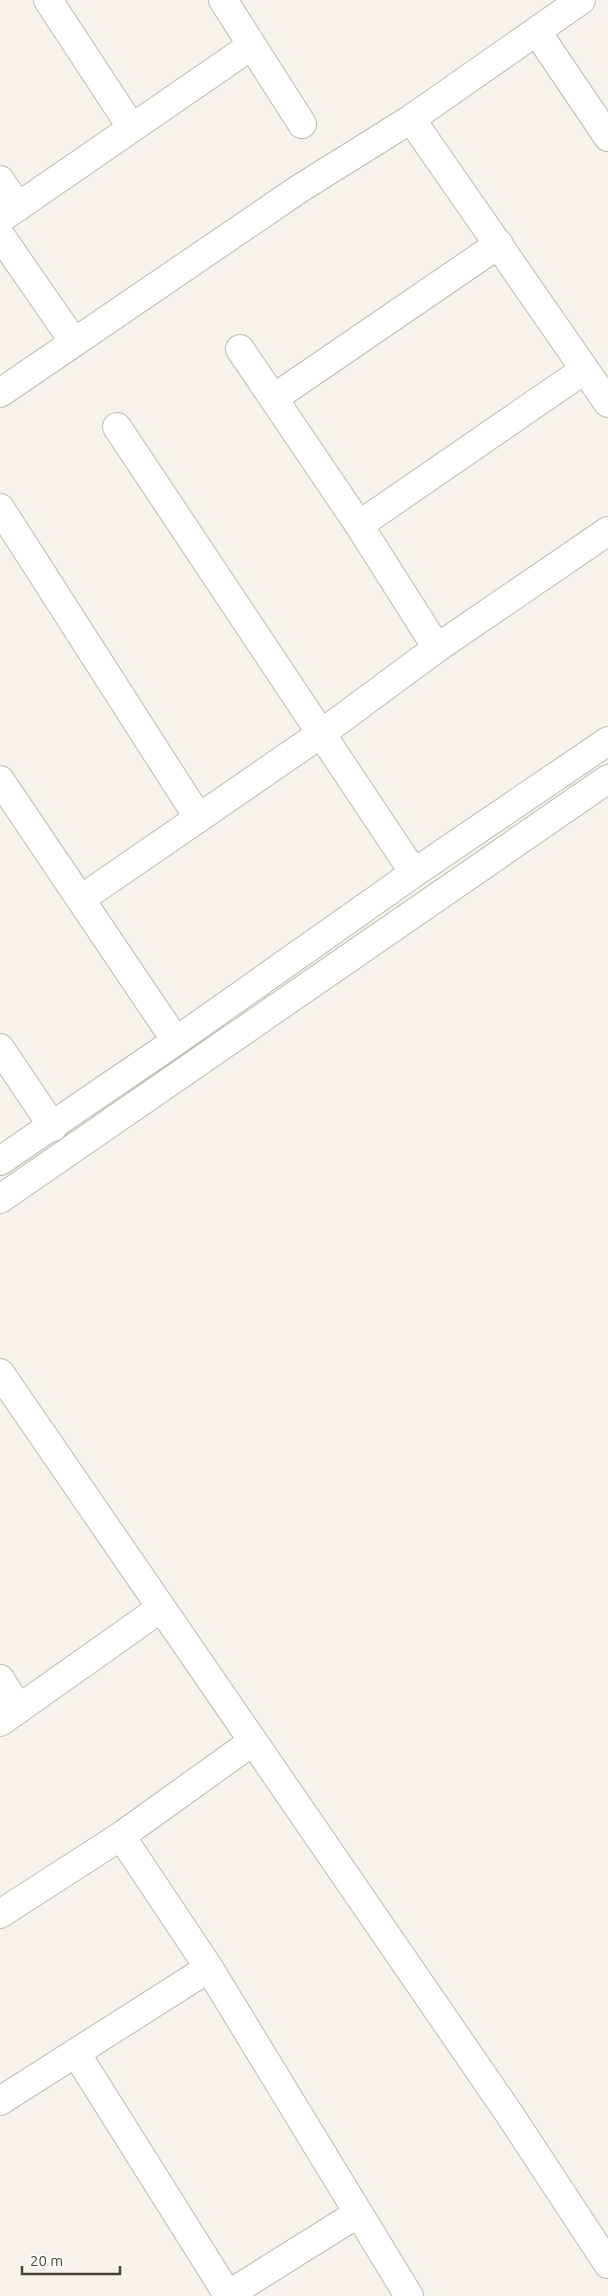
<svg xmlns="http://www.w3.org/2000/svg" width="608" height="2296" font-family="Ubuntu,sans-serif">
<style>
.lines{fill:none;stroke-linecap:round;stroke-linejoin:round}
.street-casing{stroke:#bfbbaf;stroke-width:30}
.street{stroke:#fff;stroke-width:28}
</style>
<rect width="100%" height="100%" fill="#f5f3ec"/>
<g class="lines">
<!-- street casing -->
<g class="street-casing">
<path id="street" d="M 48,0 L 132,128
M 223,0 L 302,124
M 537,32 L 608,137
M 411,119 L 608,403
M 0,180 L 18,207
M 0,219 L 251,46
M 0,235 L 74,342
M 240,349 L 359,525 L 437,648
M 0,393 L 299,189 L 411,119 L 581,0
M 274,398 L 499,244
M 117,427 L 414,873
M 0,508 L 198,817
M 359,525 L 584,370
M 0,780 L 176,1041
M 81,899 L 322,733 L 437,648 L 608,531
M 0,1048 L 53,1127
M 0,1161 L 176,1041 L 414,873 L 608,741
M 0,1199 L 608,779
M 0,1373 L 508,2112 L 608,2264
M 0,1679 L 19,1709
M 0,1722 L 161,1608
M 121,1836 L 209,1968 L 409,2296
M 0,1914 L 121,1836 L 252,1742
M 76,2053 L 228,2295
M 0,2101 L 209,1968
M 226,2296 L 357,2214"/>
</g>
<!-- street -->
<use href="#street" class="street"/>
</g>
<!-- scale -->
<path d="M22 2266v8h98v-8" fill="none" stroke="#49443a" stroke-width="2.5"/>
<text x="30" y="2266" font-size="15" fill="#49443a" stroke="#ffffff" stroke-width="4" paint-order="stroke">20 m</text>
</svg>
